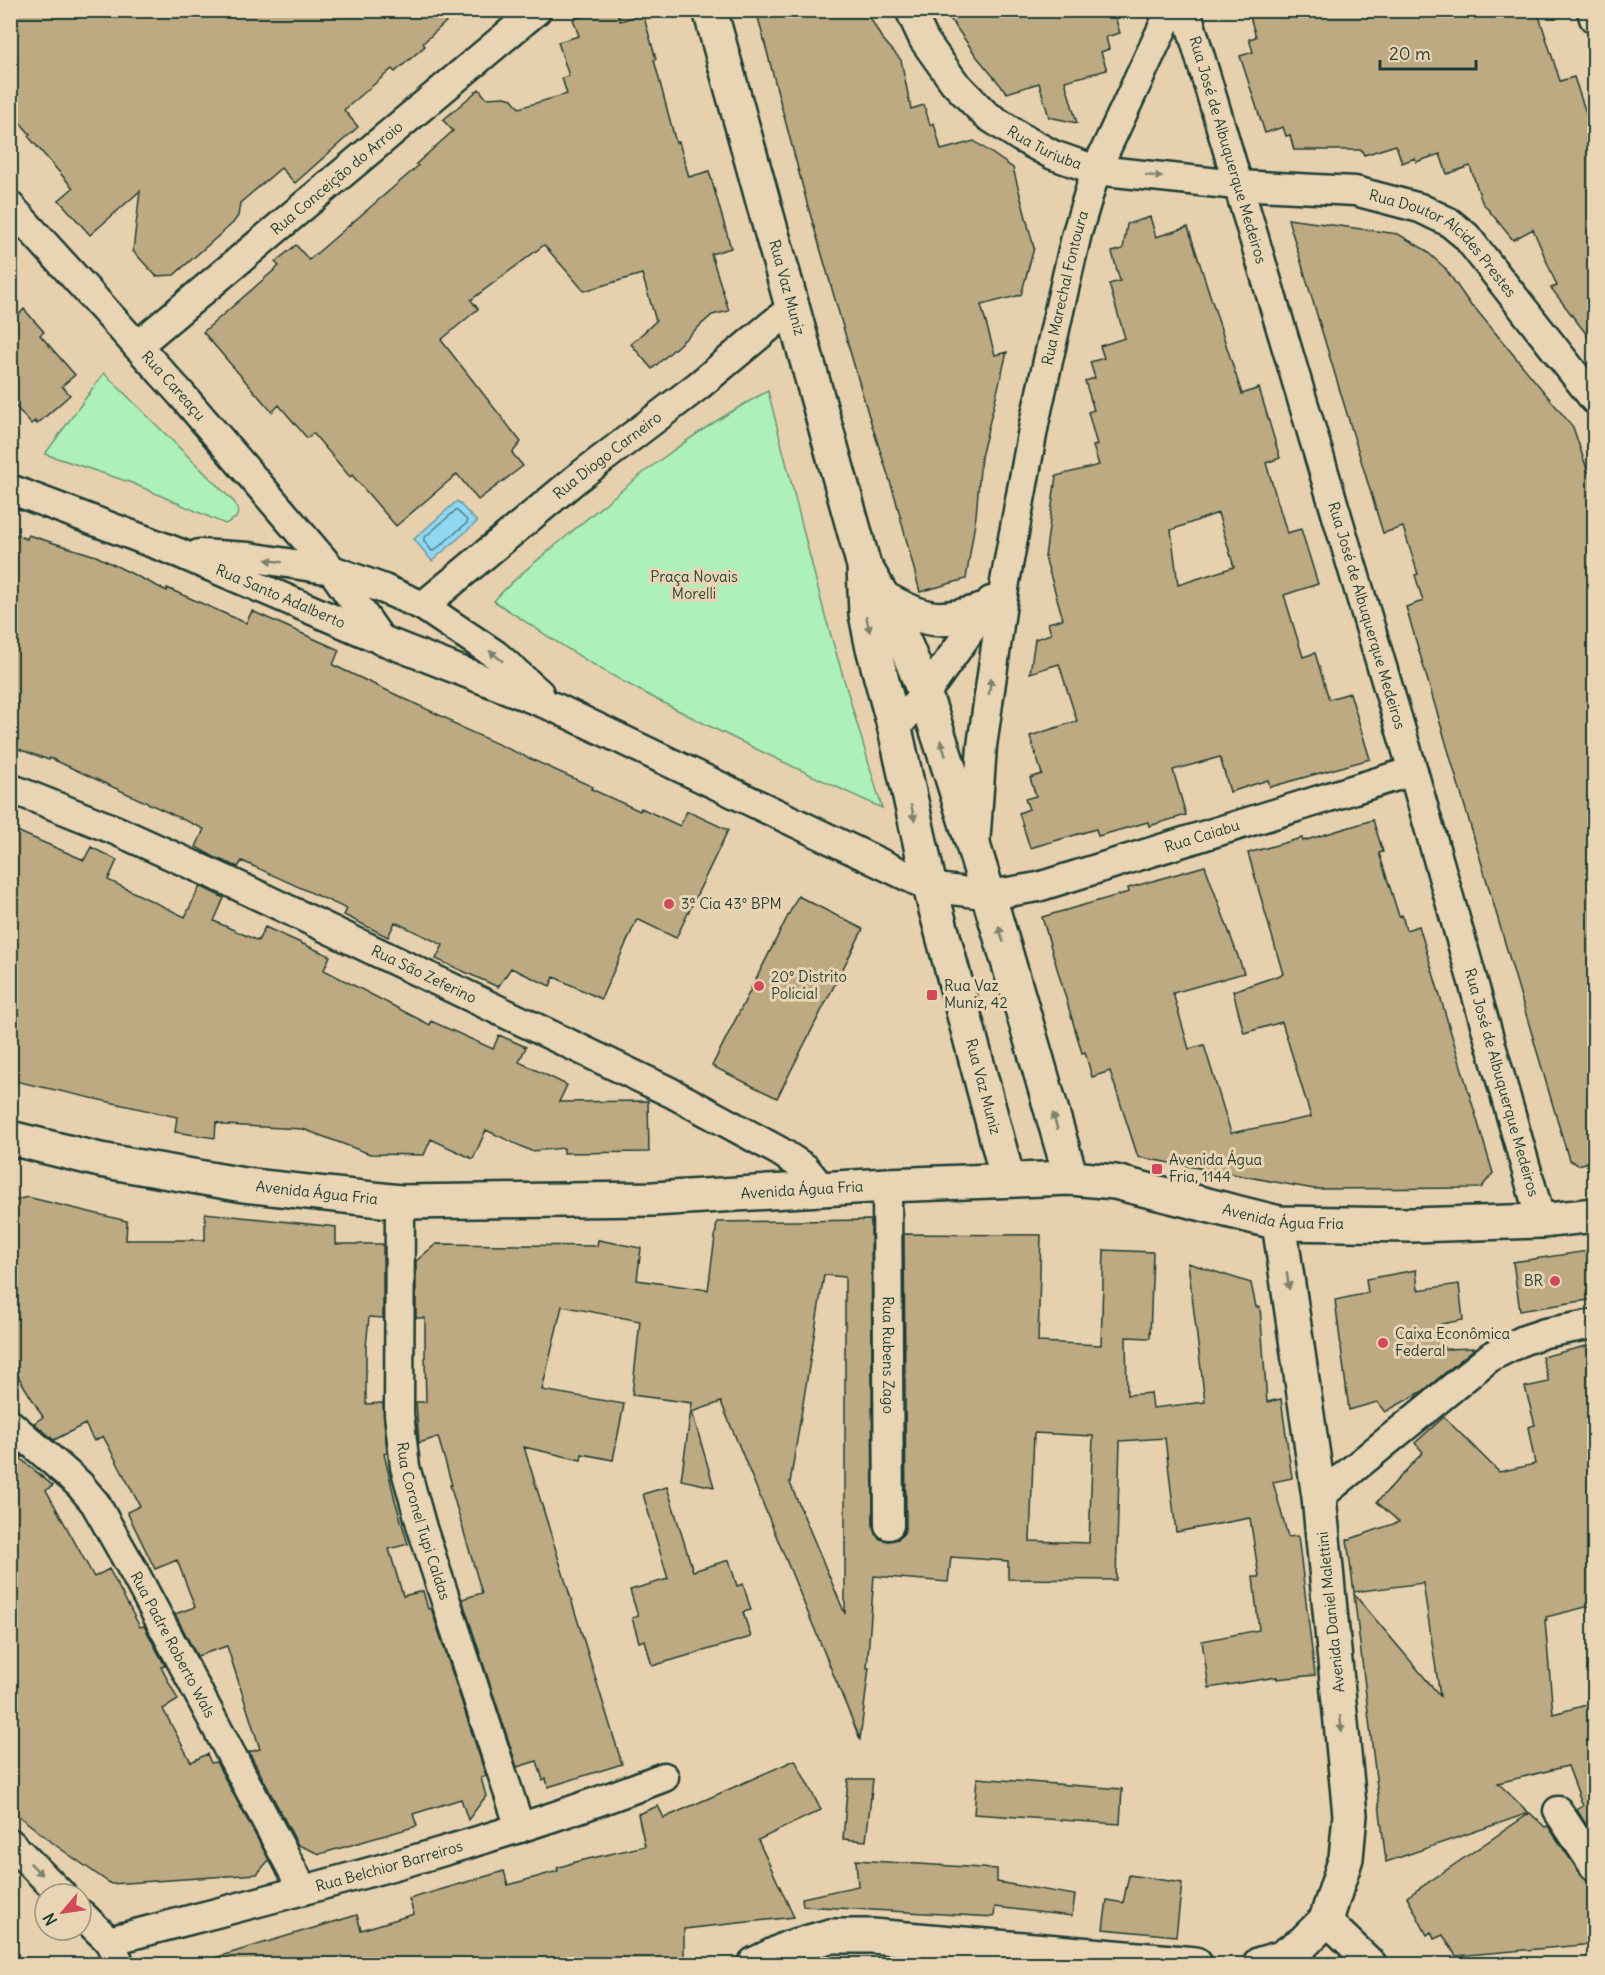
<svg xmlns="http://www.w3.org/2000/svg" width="1605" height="1975" font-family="Delius,sans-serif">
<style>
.green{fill:#aef0b9;stroke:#669676;stroke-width:1.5}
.water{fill:#91d7f2;stroke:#6399a6;stroke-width:1.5}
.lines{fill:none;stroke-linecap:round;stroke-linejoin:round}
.shore{stroke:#4d7b80;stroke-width:1.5}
.building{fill:#bda982;stroke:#1f3d34;stroke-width:1.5;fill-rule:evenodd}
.street-casing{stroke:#1f3d34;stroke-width:33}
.secondary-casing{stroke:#1f3d34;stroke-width:38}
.street{stroke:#e9d4b3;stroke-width:28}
.secondary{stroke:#e9d4b3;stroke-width:33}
.oneway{fill:#7a816d}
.poi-dot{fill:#d1495b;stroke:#e9d4b3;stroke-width:2}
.labels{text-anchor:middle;stroke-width:6;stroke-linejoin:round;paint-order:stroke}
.street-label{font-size:15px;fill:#1f3d34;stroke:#e9d4b3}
.park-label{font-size:15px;fill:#26463b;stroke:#e9d4b3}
.poi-label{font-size:15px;fill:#1f3d34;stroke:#e9d4b3;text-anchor:start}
</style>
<rect width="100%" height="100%" fill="#e7d0ad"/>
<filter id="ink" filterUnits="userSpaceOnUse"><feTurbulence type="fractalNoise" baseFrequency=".0167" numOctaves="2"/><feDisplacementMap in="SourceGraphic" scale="12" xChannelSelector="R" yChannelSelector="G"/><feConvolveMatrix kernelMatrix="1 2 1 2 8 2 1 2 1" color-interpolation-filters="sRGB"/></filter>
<g filter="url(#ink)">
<!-- green -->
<path class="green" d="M 104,373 L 235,503 L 238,512 L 236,518 L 225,524 L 132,483 L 45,454 Z
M 768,391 L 824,612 L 882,808 C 800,770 718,732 639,690 C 589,664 541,632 494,601 C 514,578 539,559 562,540 C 626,485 693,430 768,391 Z"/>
<!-- water -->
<path class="water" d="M 457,501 L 477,522 L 432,561 L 414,539 Z"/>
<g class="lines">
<!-- shore -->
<path class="shore" d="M 456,510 L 467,520 L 467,523 L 435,550 L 432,551 L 424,541 L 424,538 Z"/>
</g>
<!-- building -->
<path class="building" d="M 10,10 L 459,10 L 423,43 L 425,46 L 395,72 L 392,69 L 344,110 L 358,127 L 295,183 L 281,168 L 240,203 L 238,216 L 233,223 L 174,275 L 156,276 L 133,251 L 140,191 L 90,235 L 59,200 L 73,188 L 28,136 L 30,134 L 10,111 Z
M 608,10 L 617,10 L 620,21 L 643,14 L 656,59 L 654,60 L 676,143 L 679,142 L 689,177 L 709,171 L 731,248 L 711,254 L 729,311 L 712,315 L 652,369 L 631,344 L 656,321 L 642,274 L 584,291 L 544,245 L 471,300 L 478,309 L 441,340 L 521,442 L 512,453 L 523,466 L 478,500 L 457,474 L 396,526 L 352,475 L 350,477 L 313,433 L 307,438 L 279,405 L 272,412 L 203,332 L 279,266 L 275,262 L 296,245 L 309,260 L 418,166 L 416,164 L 453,131 L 443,120 L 479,89 L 486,98 L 505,97 L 512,99 L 519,108 L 567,94 L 562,78 L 569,76 L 558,42 L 579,36 L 573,19 Z
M 756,10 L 866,10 L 881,37 L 901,60 L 911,109 L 924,105 L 930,125 L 934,123 L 941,150 L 974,141 L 1013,168 L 1034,248 L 1021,295 L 981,305 L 995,355 L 1007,352 L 981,457 L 976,516 L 966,579 L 920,592 L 895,497 L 868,413 L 807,203 Z
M 944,10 L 1113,10 L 1120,33 L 1106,37 L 1109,49 L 1101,52 L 1107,70 L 1065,81 L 1077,123 L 1049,117 L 1039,83 L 1007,93 L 977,57 Z
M 1248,10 L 1537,10 L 1560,81 L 1574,77 L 1594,137 L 1594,344 L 1551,288 L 1557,286 L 1533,229 L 1513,240 L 1482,202 L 1470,166 L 1447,174 L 1440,154 L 1416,162 L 1415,158 L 1402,163 L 1396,145 L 1364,155 L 1362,150 L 1294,150 L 1290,135 L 1286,136 L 1283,127 L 1265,133 L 1240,56 L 1253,52 L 1249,39 L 1256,37 Z
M 1150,217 L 1156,237 L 1188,227 L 1242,394 L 1259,388 L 1280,458 L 1266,463 L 1287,533 L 1301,529 L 1318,584 L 1284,595 L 1303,657 L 1315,653 L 1329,699 L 1350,693 L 1370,759 L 1270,787 L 1268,780 L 1230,792 L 1220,757 L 1173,770 L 1186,815 L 1149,826 L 1148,822 L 1098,836 L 1096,829 L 1030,848 L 1019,813 L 1029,809 L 1025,799 L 1036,796 L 1030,778 L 1042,774 L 1030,736 L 1077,721 L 1059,664 L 1030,673 L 1035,639 L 1051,634 L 1048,623 L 1063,619 L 1045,557 L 1056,476 L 1099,465 L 1093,446 L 1097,445 L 1088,412 L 1094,410 L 1085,381 L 1095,378 L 1090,362 L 1104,358 L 1100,346 L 1125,338 L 1109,284 L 1120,281 L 1112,252 L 1123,249 L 1127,224 ZM 1218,513 L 1234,567 L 1178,585 L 1171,530 Z
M 1288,219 L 1398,234 L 1424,249 L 1445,268 L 1472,307 L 1474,307 L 1573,427 L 1588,472 L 1594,470 L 1594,1161 L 1578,1165 L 1569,1160 L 1406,607 L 1423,601 L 1415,575 L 1418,574 L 1403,527 L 1383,533 Z
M 24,309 L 44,332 L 40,335 L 75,375 L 62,386 L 70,395 L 37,424 L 35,421 L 31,424 L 10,400 L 10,323 Z
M 10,533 L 27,539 L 28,535 L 96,556 L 167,591 L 167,588 L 246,623 L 252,611 L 339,650 L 333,665 L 452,721 L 451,723 L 593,787 L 591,789 L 640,811 L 641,808 L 680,826 L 687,811 L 728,830 L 676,938 L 637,919 L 601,999 L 554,977 L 550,986 L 511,968 L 498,987 L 436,959 L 443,945 L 395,922 L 388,937 L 344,915 L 347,909 L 242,861 L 238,867 L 214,857 L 196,847 L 204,829 L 50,758 L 49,760 L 10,746 Z
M 1373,820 L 1383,852 L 1379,853 L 1399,916 L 1402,915 L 1406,930 L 1419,926 L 1493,1173 L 1481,1188 L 1314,1189 L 1138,1157 L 1110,1071 L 1092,1077 L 1085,1052 L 1082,1053 L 1042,917 L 1129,892 L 1128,888 L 1205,866 L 1244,973 L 1173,993 L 1189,1049 L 1204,1045 L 1231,1133 L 1311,1117 L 1282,1022 L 1244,1033 L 1233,991 L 1283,974 L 1248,853 L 1302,838 L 1303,841 Z
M 10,828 L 84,860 L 91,847 L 117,860 L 108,880 L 185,917 L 200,886 L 224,898 L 214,921 L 258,941 L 265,927 L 330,956 L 324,970 L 430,1025 L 431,1021 L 493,1049 L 499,1035 L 526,1047 L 519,1062 L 567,1085 L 559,1102 L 648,1101 L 649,1152 L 564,1153 L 564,1148 L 531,1151 L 486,1130 L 473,1159 L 431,1139 L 424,1155 L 370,1154 L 303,1129 L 225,1125 L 216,1122 L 215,1138 L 175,1132 L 177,1117 L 10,1080 Z
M 798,896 L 863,929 L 777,1098 L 712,1066 Z
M 27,1197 L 127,1221 L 126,1240 L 205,1240 L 205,1213 L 336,1227 L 336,1244 L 382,1244 L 383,1246 L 383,1318 L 369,1317 L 366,1347 L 366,1404 L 383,1403 L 387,1453 L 384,1454 L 395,1500 L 408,1544 L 389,1549 L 403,1596 L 423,1591 L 428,1609 L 431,1608 L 486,1776 L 481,1778 L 486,1796 L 468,1820 L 461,1799 L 413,1814 L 417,1826 L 320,1854 L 298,1845 L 249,1752 L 260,1749 L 227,1646 L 197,1656 L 175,1614 L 195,1607 L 177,1560 L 155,1569 L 127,1512 L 140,1506 L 103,1436 L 94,1441 L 85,1424 L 54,1440 L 34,1423 L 43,1417 L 10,1363 L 10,1202 Z
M 871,1220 L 873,1525 L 875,1534 L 880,1539 L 889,1541 L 898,1539 L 904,1533 L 906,1525 L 904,1234 L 1041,1235 L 1038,1342 L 1101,1345 L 1104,1250 L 1153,1252 L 1150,1338 L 1126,1337 L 1127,1395 L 1151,1393 L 1153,1408 L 1205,1402 L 1188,1263 L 1251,1283 L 1256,1307 L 1260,1307 L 1267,1402 L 1281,1399 L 1292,1478 L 1273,1482 L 1288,1537 L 1298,1536 L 1315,1675 L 1277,1679 L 1277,1677 L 1209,1688 L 1202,1641 L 1259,1630 L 1253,1577 L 1259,1577 L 1250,1518 L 1176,1532 L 1165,1438 L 1120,1441 L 1116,1580 L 1008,1579 L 1008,1561 L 951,1557 L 948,1582 L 874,1576 L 867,1668 L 869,1668 L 860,1739 L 721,1402 L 692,1412 L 714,1487 L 681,1480 L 692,1403 L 632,1395 L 640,1321 L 562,1306 L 542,1390 L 624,1404 L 613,1460 L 582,1454 L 581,1460 L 524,1447 L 622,1764 L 548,1787 L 546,1778 L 543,1780 L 537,1761 L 517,1767 L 462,1599 L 482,1593 L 450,1485 L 452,1485 L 438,1437 L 419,1443 L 416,1402 L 426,1402 L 425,1359 L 425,1318 L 416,1318 L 416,1261 L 436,1244 L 597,1246 L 598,1240 L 641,1248 L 637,1280 L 708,1290 L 717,1222 ZM 824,1275 L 845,1277 L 845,1614 L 790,1483 ZM 1034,1433 L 1093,1436 L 1089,1543 L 1030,1541 Z
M 1594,1250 L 1594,1299 L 1520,1311 L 1513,1262 Z
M 1416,1270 L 1418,1290 L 1459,1284 L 1463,1320 L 1441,1324 L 1444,1349 L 1475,1348 L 1423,1391 L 1385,1412 L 1377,1402 L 1349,1410 L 1335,1300 L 1368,1293 L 1366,1279 Z
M 1594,1344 L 1594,1605 L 1546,1617 L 1547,1620 L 1545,1620 L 1553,1714 L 1594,1703 L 1594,1837 L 1577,1810 L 1583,1806 L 1568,1766 L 1498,1783 L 1529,1813 L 1386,1862 L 1354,1594 L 1440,1696 L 1423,1583 L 1354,1592 L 1347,1540 L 1399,1522 L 1377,1502 L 1423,1452 L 1415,1443 L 1444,1417 L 1499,1472 L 1535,1464 L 1528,1427 L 1535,1425 L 1525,1387 L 1549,1382 L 1542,1357 Z
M 10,1446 L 23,1457 L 20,1458 L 53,1486 L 46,1490 L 94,1577 L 109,1569 L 140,1627 L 144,1626 L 165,1666 L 161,1667 L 178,1700 L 163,1709 L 191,1762 L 207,1754 L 211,1763 L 216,1762 L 269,1860 L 257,1874 L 111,1884 L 58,1847 L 10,1809 Z
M 667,1487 L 693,1571 L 729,1560 L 737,1586 L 743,1584 L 751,1610 L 743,1612 L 751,1637 L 652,1666 L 645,1640 L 639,1642 L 632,1618 L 638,1616 L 630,1590 L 668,1579 L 643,1494 Z
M 795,1760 L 821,1810 L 758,1840 L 794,1917 L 684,1929 L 684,1965 L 215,1965 L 214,1958 L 357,1915 L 361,1930 L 414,1914 L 409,1899 L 504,1871 L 508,1885 L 558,1871 L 557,1868 L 575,1862 L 645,1846 L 638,1814 L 658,1806 L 664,1818 Z
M 977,1778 L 1122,1789 L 1120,1824 L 974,1814 Z
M 848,1779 L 873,1779 L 866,1841 L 843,1839 Z
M 1530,1813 L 1545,1827 L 1548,1826 L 1581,1875 L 1587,1881 L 1594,1882 L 1594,1944 L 1456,1956 L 1443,1935 L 1434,1939 L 1431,1932 L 1427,1935 L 1407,1897 Z
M 856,1860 L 997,1869 L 997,1882 L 1075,1895 L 1072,1916 L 995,1907 L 994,1917 L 803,1906 L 802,1898 L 858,1886 Z
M 1129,1875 L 1182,1883 L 1176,1936 L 1103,1929 L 1107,1900 L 1123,1903 Z"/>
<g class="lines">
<!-- street casing -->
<g class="street-casing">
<g id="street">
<path id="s1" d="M 910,10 L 924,40 L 954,82 L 985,114 L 1020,137 L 1053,155 L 1096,170 L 1237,185 L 1355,191 L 1420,208 L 1449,222 L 1466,236 L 1594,399"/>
<path id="s2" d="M 1186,10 L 1413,771 L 1541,1221"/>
<path d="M 1592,10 L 1594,18"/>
<path id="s3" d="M 10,206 L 181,394 L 332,570 L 381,640"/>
<path id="s4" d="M 137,346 L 537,10"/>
<path id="s5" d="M 10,489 L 179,553 L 382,640 L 556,708 L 930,887 L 990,895 L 1038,887 L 1413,771"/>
<path d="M 199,554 L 249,557 L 332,570 L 384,589 L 423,606 L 496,655 L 539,693"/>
<path id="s6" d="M 423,606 L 576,479 L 698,386 L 793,307"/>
<path d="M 895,729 L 936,679 L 991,601"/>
<path id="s7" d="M 10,788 L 115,830 L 228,881 L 670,1092 L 779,1151 L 805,1168 L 822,1189"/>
<path id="s8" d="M 975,846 L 982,746 L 1005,582 L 1034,424 L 1061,302 L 1077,233 L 1096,170 L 1171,10"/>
<path id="s9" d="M 887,1185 L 889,1525"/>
<path id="s10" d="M 400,1202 L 399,1414 L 405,1467 L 422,1528 L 520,1828"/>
<path id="s11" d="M 10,1424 L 79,1484 L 95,1503 L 133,1570 L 303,1890"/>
<path d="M 1319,1497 L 1490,1357 L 1524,1340 L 1545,1333 L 1594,1324"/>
<path d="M 1558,1811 L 1594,1866"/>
<path d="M 10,1843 L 61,1894"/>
<path d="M 81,1914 L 109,1941 L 120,1964"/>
<path d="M 1326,1920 L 1372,1964"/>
<path id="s12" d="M 109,1941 C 295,1892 484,1847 664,1777"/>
</g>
</g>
<!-- secondary casing -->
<g class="secondary-casing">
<g id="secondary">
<path id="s13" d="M 710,10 L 864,566 L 866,614 L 872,644 L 895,729 L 930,887 L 1008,1180"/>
<path d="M 868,572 C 914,647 938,733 964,816 C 1002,936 1036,1057 1071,1178"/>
<path d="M 883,598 C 926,622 938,624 985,610"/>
<path id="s14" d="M 10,1138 L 100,1160 L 244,1185 L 400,1202 L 653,1199 L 887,1185 L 1071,1178 L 1115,1182 L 1279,1223 L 1412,1225 L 1541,1221 L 1594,1215"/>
<path d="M 755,1964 L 788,1948 L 830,1936 L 872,1936 L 1195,1964"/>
<path d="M 1260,1964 L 1281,1958 L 1304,1942 L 1326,1920 L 1346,1858 L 1350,1815 L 1319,1497 L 1279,1223"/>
</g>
</g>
<!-- street -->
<use href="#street" class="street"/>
<!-- secondary -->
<use href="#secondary" class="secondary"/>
</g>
<!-- one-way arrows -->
<defs><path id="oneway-solid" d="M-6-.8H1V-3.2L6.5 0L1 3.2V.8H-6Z" transform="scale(1.5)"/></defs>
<g class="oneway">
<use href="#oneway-solid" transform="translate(1154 176) rotate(6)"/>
<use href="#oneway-solid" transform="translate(274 561) rotate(-171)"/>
<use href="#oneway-solid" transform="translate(868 624) rotate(78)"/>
<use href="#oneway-solid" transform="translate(496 656) rotate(-142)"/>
<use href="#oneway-solid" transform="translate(990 686) rotate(-82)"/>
<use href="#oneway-solid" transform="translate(943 748) rotate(-108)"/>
<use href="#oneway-solid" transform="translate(913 813) rotate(77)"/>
<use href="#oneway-solid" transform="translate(1001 934) rotate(-106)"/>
<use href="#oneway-solid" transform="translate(1055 1121) rotate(-106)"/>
<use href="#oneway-solid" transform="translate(1288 1281) rotate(82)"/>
<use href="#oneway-solid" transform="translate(1341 1724) rotate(84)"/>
<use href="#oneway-solid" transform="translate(36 1869) rotate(45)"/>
</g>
</g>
<!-- markers -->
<g class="poi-dot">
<circle cx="669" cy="904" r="6"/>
<circle cx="759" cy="986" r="6"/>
<rect x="926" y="989" width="12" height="12" rx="3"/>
<rect x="1151" y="1163" width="12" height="12" rx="3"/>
<circle cx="1555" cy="1281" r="6"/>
<circle cx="1383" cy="1343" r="6"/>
</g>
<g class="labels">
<!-- street labels -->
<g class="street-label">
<text dy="5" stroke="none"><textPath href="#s1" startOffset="198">Rua Turiuba</textPath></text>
<text dy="5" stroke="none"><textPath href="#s2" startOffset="146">Rua José de Albuquerque Medeiros</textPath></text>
<text dy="5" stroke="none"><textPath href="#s4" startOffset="261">Rua Conceição do Arroio</textPath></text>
<text dy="5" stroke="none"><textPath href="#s1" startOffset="620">Rua Doutor Alcides Prestes</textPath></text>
<text dy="5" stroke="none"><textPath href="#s13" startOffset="288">Rua Vaz Muniz</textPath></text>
<text dy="5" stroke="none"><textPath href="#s8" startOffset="566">Rua Marechal Fontoura</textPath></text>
<text dy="5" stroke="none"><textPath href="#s3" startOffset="243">Rua Careaçu</textPath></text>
<text dy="5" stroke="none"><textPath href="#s6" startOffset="238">Rua Diogo Carneiro</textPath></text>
<text dy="5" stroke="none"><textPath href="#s5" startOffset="291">Rua Santo Adalberto</textPath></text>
<text dy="5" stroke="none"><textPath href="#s2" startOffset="632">Rua José de Albuquerque Medeiros</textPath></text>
<text dy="5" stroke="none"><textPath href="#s5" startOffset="1284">Rua Caiabu</textPath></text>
<text dy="5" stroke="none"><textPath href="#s7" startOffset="454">Rua São Zeferino</textPath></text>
<text dy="5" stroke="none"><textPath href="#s2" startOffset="1118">Rua José de Albuquerque Medeiros</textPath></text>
<text dy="5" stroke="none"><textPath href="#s13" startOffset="1112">Rua Vaz Muniz</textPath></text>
<text dy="5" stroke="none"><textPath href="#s14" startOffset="798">Avenida Água Fria</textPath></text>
<text dy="5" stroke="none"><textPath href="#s14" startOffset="312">Avenida Água Fria</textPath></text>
<text dy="5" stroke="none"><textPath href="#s14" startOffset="1284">Avenida Água Fria</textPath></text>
<text dy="5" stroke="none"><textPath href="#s9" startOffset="170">Rua Rubens Zago</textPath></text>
<text dy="5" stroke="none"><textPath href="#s10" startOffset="322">Rua Coronel Tupi Caldas</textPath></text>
<text transform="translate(1331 1612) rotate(-96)" y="5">Avenida Daniel Malettini</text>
<text dy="5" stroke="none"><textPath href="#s11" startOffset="278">Rua Padre Roberto Wals</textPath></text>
<text dy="5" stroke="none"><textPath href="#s12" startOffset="290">Rua Belchior Barreiros</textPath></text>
</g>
<!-- park labels -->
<g class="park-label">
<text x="694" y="582">Praça Novais<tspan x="694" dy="17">Morelli</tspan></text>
</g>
<!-- poi labels -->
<g class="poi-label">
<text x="681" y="909">3ª Cia 43º BPM</text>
<text x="771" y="982">20º Distrito<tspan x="771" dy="17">Policial</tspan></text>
<text x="944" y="991">Rua Vaz<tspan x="944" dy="17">Muniz, 42</tspan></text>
<text x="1169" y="1165">Avenida Água<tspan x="1169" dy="17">Fria, 1144</tspan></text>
<text x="1543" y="1286" text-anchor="end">BR</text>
<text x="1395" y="1339">Caixa Econômica<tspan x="1395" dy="17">Federal</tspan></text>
</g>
</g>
<!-- margin -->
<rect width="1605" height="1975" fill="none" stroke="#e9d4b3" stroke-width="36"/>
<rect x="18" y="18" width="1569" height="1939" fill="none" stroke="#1f3d34" stroke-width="2" filter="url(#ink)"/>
<!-- north arrow -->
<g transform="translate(63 1912) rotate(241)"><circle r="28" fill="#e9d4b3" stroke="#989880" stroke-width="1.5"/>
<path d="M0-4.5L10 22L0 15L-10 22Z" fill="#d1495b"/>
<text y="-9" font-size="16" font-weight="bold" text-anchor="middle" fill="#1f3d34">N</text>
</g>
<!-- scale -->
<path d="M1380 60v9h96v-9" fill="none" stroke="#1f3d34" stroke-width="3"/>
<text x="1389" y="60" font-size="18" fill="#1f3d34" stroke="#e9d4b3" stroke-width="4.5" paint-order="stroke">20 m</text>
</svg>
